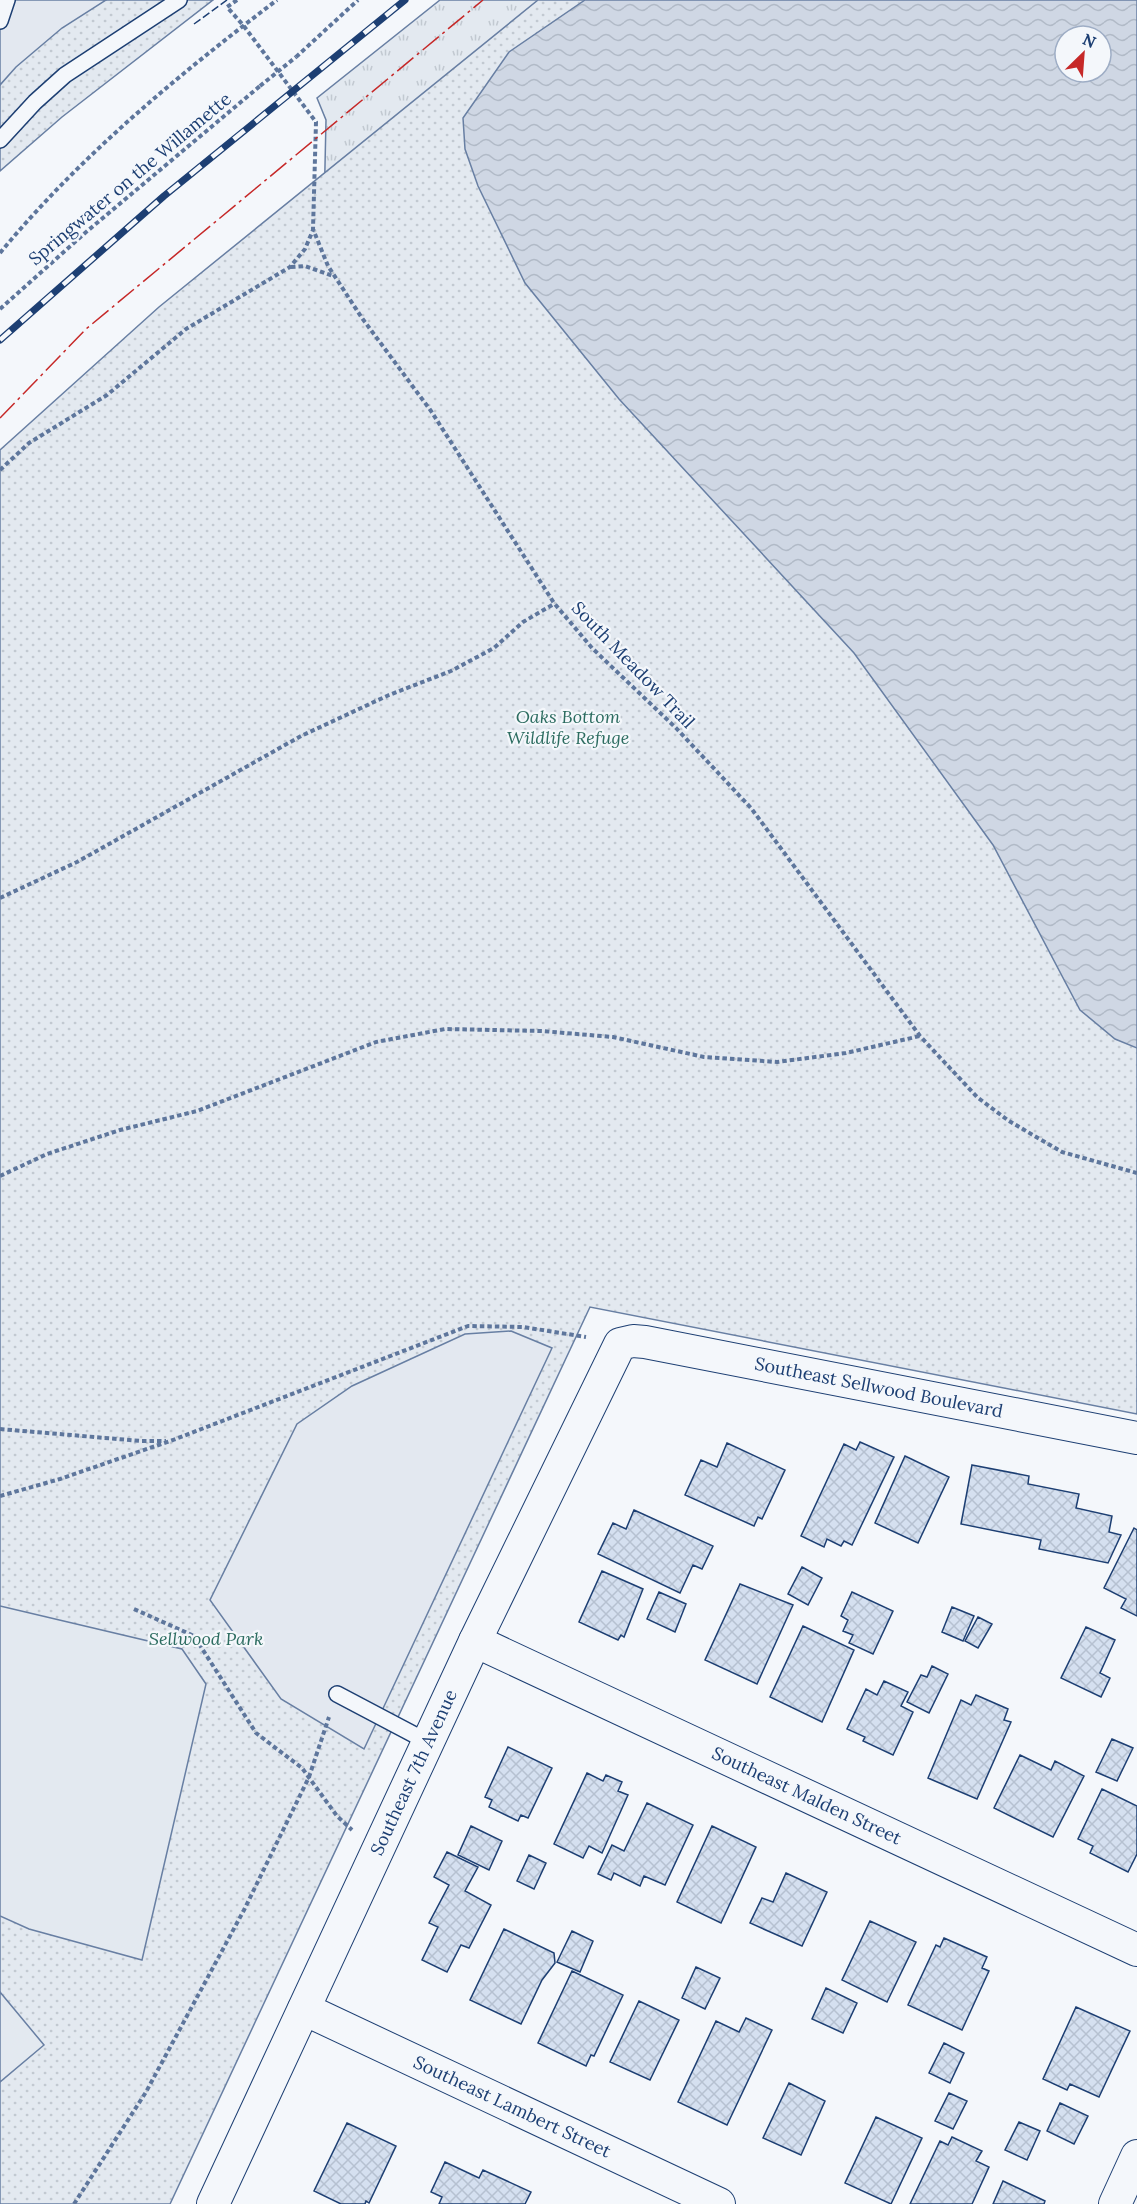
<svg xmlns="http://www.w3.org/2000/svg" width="1137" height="2204" font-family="Lora,serif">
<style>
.grass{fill:url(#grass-tufts);stroke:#687fa3;stroke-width:1.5}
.park{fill:url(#park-dots);stroke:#687fa3;stroke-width:1.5;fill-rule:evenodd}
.pitch{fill:#e3e9f0;stroke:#687fa3;stroke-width:1.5}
.parking{fill:#e3e8f0;stroke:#687fa3;stroke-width:1.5}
.water{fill:url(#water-waves);stroke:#687fa3;stroke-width:1.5;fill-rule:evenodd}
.building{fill:url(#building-cross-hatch);stroke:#1d3f73;stroke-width:1.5}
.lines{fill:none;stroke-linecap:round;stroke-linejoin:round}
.lane-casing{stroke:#1d3f73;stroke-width:18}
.street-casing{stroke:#1d3f73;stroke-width:34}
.path{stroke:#5e769c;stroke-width:4;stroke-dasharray:4.5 3;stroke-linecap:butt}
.lane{stroke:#f4f7fb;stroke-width:15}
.street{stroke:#f4f7fb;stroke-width:32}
.rail-casing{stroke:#1d3f73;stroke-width:7}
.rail{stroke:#f4f7fb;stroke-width:4.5;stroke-dasharray:14;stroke-linecap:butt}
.path-bridge{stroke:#5e769c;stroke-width:4;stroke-dasharray:4.5 3;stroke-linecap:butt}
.fence{stroke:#1d3f73;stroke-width:1.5;stroke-dasharray:8 3;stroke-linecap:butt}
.power{stroke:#c62828;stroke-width:1.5;stroke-dasharray:21 4.5 3 4.5;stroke-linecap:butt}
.labels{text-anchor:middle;stroke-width:4.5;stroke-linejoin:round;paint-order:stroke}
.street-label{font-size:18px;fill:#1d3f73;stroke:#f4f7fb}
.park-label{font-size:18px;font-style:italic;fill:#2c6c60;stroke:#f4f7fb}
</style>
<defs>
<pattern id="grass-tufts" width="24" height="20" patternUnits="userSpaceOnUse" patternTransform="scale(1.5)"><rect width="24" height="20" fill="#e3e9f0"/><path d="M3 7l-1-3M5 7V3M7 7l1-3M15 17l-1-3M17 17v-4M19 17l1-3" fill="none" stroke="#c2c9d1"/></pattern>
<pattern id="park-dots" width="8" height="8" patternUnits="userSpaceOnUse" patternTransform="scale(1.5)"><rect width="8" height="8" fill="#e3e9f0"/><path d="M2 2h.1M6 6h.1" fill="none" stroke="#c2c9d1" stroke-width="1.8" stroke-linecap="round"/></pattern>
<pattern id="water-waves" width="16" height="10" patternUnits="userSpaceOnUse" patternTransform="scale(1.5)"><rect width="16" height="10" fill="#cfd7e4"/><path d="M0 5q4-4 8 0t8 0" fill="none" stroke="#b1bac7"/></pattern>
<pattern id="building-cross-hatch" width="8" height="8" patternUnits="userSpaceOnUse" patternTransform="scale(1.5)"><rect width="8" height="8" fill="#d5e0f0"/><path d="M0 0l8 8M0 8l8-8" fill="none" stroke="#b6c1d1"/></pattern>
</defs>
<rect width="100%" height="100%" fill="#f4f7fb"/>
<!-- grass -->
<path class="grass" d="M 440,0 L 585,0 L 324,212 L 326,120 L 317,98 Z"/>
<!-- park -->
<path class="park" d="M 0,0 L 213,0 L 62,117 L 0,171 Z
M 538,0 L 1137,0 L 1137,1414 L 590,1307 L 170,2204 L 0,2204 L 0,450 L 159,307 ZM 1065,36 L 1101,36 L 1101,72 L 1065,72 Z"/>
<!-- pitch -->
<path class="pitch" d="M 0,1606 L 182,1649 L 206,1684 L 142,1960 L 29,1929 L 0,1916 Z
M 0,1992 L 44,2045 L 0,2082 Z"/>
<!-- parking -->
<path class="parking" d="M 0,0 L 106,0 L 62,28 L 16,67 L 0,85 Z
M 511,1331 L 552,1348 L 364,1749 L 281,1699 L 210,1600 L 297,1424 L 352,1386 L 465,1334 Z"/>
<!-- water -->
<path class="water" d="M 585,0 L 1137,0 L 1137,1048 L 1115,1039 L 1080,1010 L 993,845 L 854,653 L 619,399 L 525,283 L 478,186 L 465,149 L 463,118 L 509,52 ZM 1065,36 L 1101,36 L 1101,72 L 1065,72 Z"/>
<!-- building -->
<path class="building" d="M 860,1442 L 894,1457 L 852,1545 L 844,1541 L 841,1546 L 827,1539 L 824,1547 L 801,1536 L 844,1444 L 856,1450 Z
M 727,1443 L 785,1470 L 762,1519 L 758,1517 L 754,1526 L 685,1495 L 701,1460 L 717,1467 Z
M 905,1456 L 949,1477 L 918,1543 L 875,1523 Z
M 972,1465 L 1029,1476 L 1028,1484 L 1079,1494 L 1076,1508 L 1112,1516 L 1109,1532 L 1121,1535 L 1108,1563 L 1039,1549 L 1041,1540 L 961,1524 Z
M 634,1510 L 713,1546 L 702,1569 L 693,1565 L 680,1593 L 598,1554 L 613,1523 L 626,1529 Z
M 1134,1528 L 1137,1530 L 1137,1616 L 1121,1608 L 1126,1599 L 1104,1588 Z
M 802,1567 L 822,1578 L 808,1605 L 788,1594 Z
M 602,1571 L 643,1589 L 624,1637 L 621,1635 L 618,1640 L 579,1622 Z
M 740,1584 L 793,1605 L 757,1684 L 705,1660 Z
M 659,1592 L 686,1604 L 675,1632 L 647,1619 Z
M 852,1592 L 893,1611 L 873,1654 L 849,1643 L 853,1635 L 843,1631 L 848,1620 L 841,1616 Z
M 952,1607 L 974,1616 L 963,1641 L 942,1632 Z
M 978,1617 L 992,1624 L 978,1648 L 965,1641 Z
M 803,1626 L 854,1650 L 822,1722 L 770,1697 Z
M 1086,1627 L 1115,1640 L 1100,1673 L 1110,1678 L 1101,1697 L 1061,1678 Z
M 932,1666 L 948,1674 L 929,1713 L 907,1702 L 921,1675 L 927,1677 Z
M 884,1681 L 908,1692 L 901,1706 L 913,1712 L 893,1755 L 863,1741 L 865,1737 L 847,1729 L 866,1689 L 877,1695 Z
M 976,1695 L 1008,1709 L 1004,1720 L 1011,1722 L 977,1799 L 928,1778 L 961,1700 L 971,1705 Z
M 1112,1739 L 1133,1748 L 1117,1781 L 1096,1772 Z
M 508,1747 L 552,1768 L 528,1818 L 521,1815 L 518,1821 L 489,1807 L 492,1800 L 485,1797 Z
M 1020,1755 L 1051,1770 L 1055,1761 L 1084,1776 L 1053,1837 L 994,1808 Z
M 587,1773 L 603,1781 L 606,1775 L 622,1782 L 618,1791 L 628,1795 L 602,1853 L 589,1846 L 583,1858 L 554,1844 Z
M 1102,1789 L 1137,1806 L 1137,1854 L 1128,1872 L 1090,1853 L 1093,1846 L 1078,1839 Z
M 647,1803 L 693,1825 L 665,1885 L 644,1876 L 640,1886 L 614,1873 L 611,1880 L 598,1874 L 612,1845 L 624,1851 Z
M 471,1826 L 502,1841 L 489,1870 L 458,1855 Z
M 712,1826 L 756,1847 L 721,1923 L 677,1902 Z
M 447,1852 L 478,1867 L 465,1891 L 491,1905 L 469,1948 L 461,1945 L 447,1972 L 422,1960 L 438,1927 L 429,1923 L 449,1885 L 434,1877 Z
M 529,1855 L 546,1863 L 534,1889 L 517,1881 Z
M 786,1873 L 827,1892 L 802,1946 L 750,1923 L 762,1898 L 773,1902 Z
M 870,1921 L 916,1942 L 887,2002 L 842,1980 Z
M 504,1929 L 554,1953 L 555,1963 L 542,1980 L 521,2024 L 470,2000 Z
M 572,1931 L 593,1941 L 580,1972 L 557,1962 Z
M 944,1938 L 987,1957 L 982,1968 L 989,1971 L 962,2030 L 908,2005 L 936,1945 L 940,1947 Z
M 696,1967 L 720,1978 L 705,2009 L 682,1998 Z
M 572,1971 L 623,1995 L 594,2056 L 591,2055 L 586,2066 L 538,2043 Z
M 826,1988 L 857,2003 L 843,2033 L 812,2019 Z
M 639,2001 L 679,2020 L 650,2080 L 610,2062 Z
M 1076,2007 L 1130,2031 L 1099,2097 L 1070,2084 L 1067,2090 L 1043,2079 Z
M 746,2018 L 772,2030 L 727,2125 L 678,2102 L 716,2021 L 739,2032 Z
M 944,2043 L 964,2053 L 950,2083 L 929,2073 Z
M 789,2083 L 825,2101 L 801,2155 L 763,2138 Z
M 949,2093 L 967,2101 L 953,2129 L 935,2121 Z
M 1060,2103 L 1088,2116 L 1074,2144 L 1047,2131 Z
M 876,2117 L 922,2138 L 891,2204 L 845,2183 Z
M 1019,2122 L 1040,2131 L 1027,2160 L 1005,2150 Z
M 347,2123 L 396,2146 L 369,2203 L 366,2201 L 365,2204 L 341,2204 L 314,2191 Z
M 952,2137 L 982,2151 L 976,2161 L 989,2167 L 972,2204 L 910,2204 L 940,2141 L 948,2145 Z
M 445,2162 L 479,2178 L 483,2170 L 531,2192 L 525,2204 L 439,2204 L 442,2197 L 431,2192 Z
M 1003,2181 L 1045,2201 L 1044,2204 L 993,2204 Z"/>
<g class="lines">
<!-- lane casing -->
<g class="lane-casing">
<path id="lane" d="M 0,21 L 7,0
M 0,140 L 35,102 L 65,75 L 179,0
M 337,1694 L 428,1742"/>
</g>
<!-- street casing -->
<g class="street-casing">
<g id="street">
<path id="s1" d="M 475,1641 L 1137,1950"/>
<path id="s2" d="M 304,2009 L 719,2204"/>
<path id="s3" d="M 213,2204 L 475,1641 L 620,1344 L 633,1341 L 645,1342 L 1137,1438"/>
<path d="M 1115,2204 L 1137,2156"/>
</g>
</g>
<!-- path -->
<path class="path" d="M 237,0 L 227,7 L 243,25 L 316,122 L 313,229 L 328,266 L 362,318 L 431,411 L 554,603 L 592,648 L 676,728 L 751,808 L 920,1036 L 977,1097 L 1009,1121 L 1062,1152 L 1137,1173
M 296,57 L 358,0
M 0,253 C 80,156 177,76 277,0
M 291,267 L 305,266 L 333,276
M 0,309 L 85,233 L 260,86
M 0,470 L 29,443 L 107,395 L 186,329 L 290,267 L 305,249 L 313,230
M 0,898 L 77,862 L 301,736 L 389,695 L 451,671 L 494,648 L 523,622 L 554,604
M 0,1176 L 47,1154 L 120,1130 L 197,1111 L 376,1042 L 445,1029 L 542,1031 L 613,1037 L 704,1057 L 777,1062 L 846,1053 L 920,1036
M 0,1429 L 141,1441 L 166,1441
M 0,1496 L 60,1479 L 173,1440 L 468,1326 L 523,1327 L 586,1337
M 134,1609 L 194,1636 L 256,1733 L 302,1768 L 337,1816 L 352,1830
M 74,2204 L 146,2092 L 244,1910 L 309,1777 L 329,1717"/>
<!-- lane -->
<use href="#lane" class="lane"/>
<!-- street -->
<use href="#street" class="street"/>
<!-- rail casing -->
<g class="rail-casing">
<path id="rail" d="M 0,340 L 164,196 L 405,0"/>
</g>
<!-- rail -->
<use href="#rail" class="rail"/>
<!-- path-bridge -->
<path class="path-bridge" d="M 260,86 L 296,57"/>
<!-- fence -->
<path class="fence" d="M 194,24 L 227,0"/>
<!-- power -->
<path class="power" d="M 0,418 L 86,329 L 483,0"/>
</g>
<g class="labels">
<!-- street labels -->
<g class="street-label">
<text transform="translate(130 179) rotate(-40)" y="6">Springwater on the Willamette</text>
<text transform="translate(633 665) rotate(46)" y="6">South Meadow Trail</text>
<text dy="6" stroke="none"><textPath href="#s3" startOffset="1215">Southeast Sellwood Boulevard</textPath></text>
<text dy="6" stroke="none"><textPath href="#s3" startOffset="476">Southeast 7th Avenue</textPath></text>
<text dy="6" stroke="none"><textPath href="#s1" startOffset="366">Southeast Malden Street</textPath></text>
<text dy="6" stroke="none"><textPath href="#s2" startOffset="230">Southeast Lambert Street</textPath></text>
</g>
<!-- park labels -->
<g class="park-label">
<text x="568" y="723">Oaks Bottom<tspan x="568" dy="21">Wildlife Refuge</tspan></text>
<text x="206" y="1645">Sellwood Park</text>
</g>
</g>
<!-- north arrow -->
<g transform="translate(1083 54) rotate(25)"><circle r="28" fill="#f4f7fb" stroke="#9eadc5" stroke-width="1.5"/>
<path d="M0-4.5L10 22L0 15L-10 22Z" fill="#c62828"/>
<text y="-9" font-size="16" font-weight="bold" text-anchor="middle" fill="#1d3f73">N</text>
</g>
</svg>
